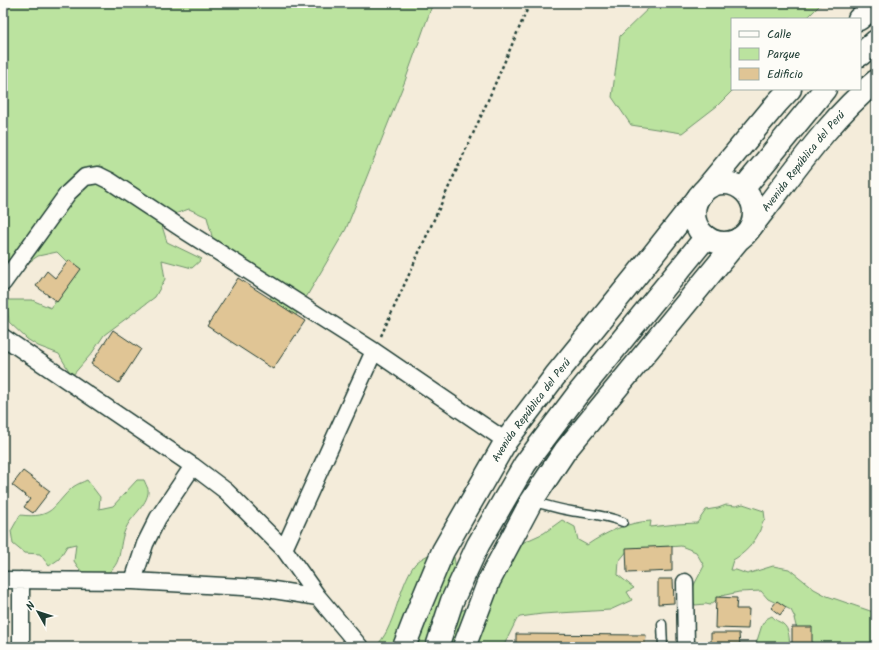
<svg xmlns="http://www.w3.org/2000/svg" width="879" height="650" font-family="Kalam,sans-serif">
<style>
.green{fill:#bbe39f;stroke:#6d906a}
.building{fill:#e0c595;stroke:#1f3d34}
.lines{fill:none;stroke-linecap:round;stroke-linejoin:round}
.lane-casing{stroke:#1f3d34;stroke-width:11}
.street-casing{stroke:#1f3d34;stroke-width:19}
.secondary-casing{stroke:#1f3d34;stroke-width:25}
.highway-casing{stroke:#1f3d34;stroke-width:25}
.path{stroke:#1f3d34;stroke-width:2.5;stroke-dasharray:3 3;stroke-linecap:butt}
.lane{stroke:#fdfcf7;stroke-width:8}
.street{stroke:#fdfcf7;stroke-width:16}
.secondary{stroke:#fdfcf7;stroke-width:22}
.highway{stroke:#fdfcf7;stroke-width:22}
.labels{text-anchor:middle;stroke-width:3;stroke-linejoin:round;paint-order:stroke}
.street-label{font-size:11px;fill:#1f3d34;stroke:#fdfcf7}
</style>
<rect width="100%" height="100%" fill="#f4ecda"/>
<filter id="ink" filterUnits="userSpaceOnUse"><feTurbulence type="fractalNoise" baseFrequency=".025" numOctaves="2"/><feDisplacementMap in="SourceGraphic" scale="8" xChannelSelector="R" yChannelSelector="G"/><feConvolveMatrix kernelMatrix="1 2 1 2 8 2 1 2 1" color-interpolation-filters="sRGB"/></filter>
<g filter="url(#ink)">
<!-- green -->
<path class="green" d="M 3,3 L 433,3 L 405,81 L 346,229 L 290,325 L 270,306 L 271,295 L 279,283 L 214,244 L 207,217 L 189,209 L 169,216 L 162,226 L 167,242 L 202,259 L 192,268 L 162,260 L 165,279 L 155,297 L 104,335 L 92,353 L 72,376 L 59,354 L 38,346 L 27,339 L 9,322 L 7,300 L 32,300 L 51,308 L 77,272 L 57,252 L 38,256 L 20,268 L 5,266 L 3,268 Z
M 654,3 L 822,3 L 806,19 L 732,19 L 732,89 L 734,89 L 717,106 L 682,133 L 631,125 L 612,97 L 620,36 Z
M 87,480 L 100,497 L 99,509 L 113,506 L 137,480 L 144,480 C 145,483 147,486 148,489 C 150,502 132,516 127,526 C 115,548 128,567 96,579 L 80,570 L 74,561 L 76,544 L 67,546 L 59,559 L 49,566 L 40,554 L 24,553 L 13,544 L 11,531 L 20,515 C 54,519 52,506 73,487 C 77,484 83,482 87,480 Z
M 743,504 L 764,511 L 765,519 C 761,523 762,525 760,530 C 755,543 744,554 733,560 L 730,570 L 736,570 L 747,574 L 773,566 L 789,569 L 814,589 L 827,596 L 876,613 L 876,647 L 815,647 C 810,637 807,635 797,630 L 794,618 L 795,618 L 791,610 L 768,599 L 761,591 L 739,592 L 721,596 L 710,605 L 706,604 L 695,605 L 691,596 L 694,585 L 704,566 L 696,552 L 681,546 L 628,550 L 619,561 L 618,575 L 634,588 L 627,592 L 632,600 L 610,610 L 542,614 L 520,617 L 517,619 L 503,647 L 375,647 C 395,630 398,586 415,564 C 420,558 435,552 442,548 L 454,557 L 457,576 L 452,613 L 470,608 L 522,543 L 544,533 L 562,520 L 575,527 L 578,540 L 587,545 C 606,532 628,522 651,521 L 650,527 L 677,524 L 697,523 L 706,510 L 718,508 L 726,505 L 736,506 Z
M 772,616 C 777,622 779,621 783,624 C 790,629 789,640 790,647 L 755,647 L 762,625 L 766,619 Z"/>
<!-- building -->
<path class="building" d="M 69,260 L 81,269 L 57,302 L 36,286 L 47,271 L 55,278 Z
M 238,278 L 305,321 L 273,369 L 207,326 Z
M 113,330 L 141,349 L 119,383 L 91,364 Z
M 23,471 L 50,491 L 33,513 L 24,507 L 30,499 L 12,485 Z
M 672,546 L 672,571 L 627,573 L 626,548 Z
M 658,579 L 673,579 L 674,603 L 658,604 Z
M 716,597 L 737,598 L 736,609 L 749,609 L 748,629 L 715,628 Z
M 777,601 L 786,607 L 780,615 L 771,608 Z
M 792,627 L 812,627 L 812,647 L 792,647 Z
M 711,633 L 739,633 L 740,647 L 711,647 Z
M 516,634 L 646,635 L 645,647 L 516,647 Z"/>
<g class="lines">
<!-- lane casing -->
<g class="lane-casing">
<path id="lane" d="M 534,502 C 546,505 558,509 571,511 C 589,514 606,515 623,522
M 662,624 L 663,647"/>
</g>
<!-- street casing -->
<g class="street-casing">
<path id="street" d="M 3,283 L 68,193 L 85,177 L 98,175 L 110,181 L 187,232 L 374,351 L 506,441
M 3,337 L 193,466 L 226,491 L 284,549 L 318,597 L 360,647
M 284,549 L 374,351
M 3,580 L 133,581 L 261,588 L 318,597
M 21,580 L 21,647
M 133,581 L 145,544 L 158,518 L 193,466
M 685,582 L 686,647"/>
</g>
<!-- secondary casing -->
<g class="secondary-casing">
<path id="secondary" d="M 860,55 L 876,41
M 743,189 L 825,89
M 437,647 L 452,601 L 478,545 L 525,464 L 577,395 L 706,237"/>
</g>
<!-- highway casing -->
<g class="highway-casing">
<g id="highway">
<path d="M 859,19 L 876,5"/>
<circle cx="724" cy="213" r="30"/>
<path d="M 704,191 L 777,103 L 790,89"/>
<path id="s1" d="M 751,227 C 790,178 827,121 876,81"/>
<path id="s2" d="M 404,647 L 420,606 L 443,551 L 506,441 L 555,376 L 637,275 L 698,198"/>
<path d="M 464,647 L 489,581 L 531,502 L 565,451 L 739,239"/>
</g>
</g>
<!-- path -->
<path class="path" d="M 381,336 L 482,114 L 530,3"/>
<!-- lane -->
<use href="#lane" class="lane"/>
<!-- street -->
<use href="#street" class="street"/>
<!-- secondary -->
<use href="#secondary" class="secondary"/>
<!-- highway -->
<use href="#highway" class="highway"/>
</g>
</g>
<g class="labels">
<!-- street labels -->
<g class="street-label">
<text dy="4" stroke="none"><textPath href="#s1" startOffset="84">Avenida República del Perú</textPath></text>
<text dy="4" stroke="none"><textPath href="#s2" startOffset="270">Avenida República del Perú</textPath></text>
</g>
</g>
<!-- margin -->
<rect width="879" height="650" fill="none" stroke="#fdfcf7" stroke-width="16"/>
<rect x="8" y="8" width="863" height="634" fill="none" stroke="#1f3d34" stroke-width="1.5" filter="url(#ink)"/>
<!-- legend -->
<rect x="731" y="18" width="130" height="72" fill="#fdfcf7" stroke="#a4b0a9"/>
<rect x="739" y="31" width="20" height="6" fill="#fdfcf7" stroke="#a4b0a9"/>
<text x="767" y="38" font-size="12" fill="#1f3d34">Calle</text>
<rect x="739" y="48" width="20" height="12" fill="#bbe39f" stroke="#a4b0a9"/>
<text x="767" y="58" font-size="12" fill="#1f3d34">Parque</text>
<rect x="739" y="68" width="20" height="12" fill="#e0c595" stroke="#a4b0a9"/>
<text x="767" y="78" font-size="12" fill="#1f3d34">Edificio</text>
<!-- north arrow -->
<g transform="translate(38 612) rotate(309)" stroke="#fdfcf7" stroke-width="3" paint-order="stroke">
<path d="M0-3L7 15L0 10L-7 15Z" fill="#1f3d34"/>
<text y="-6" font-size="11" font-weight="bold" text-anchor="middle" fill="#1f3d34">N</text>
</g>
</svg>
